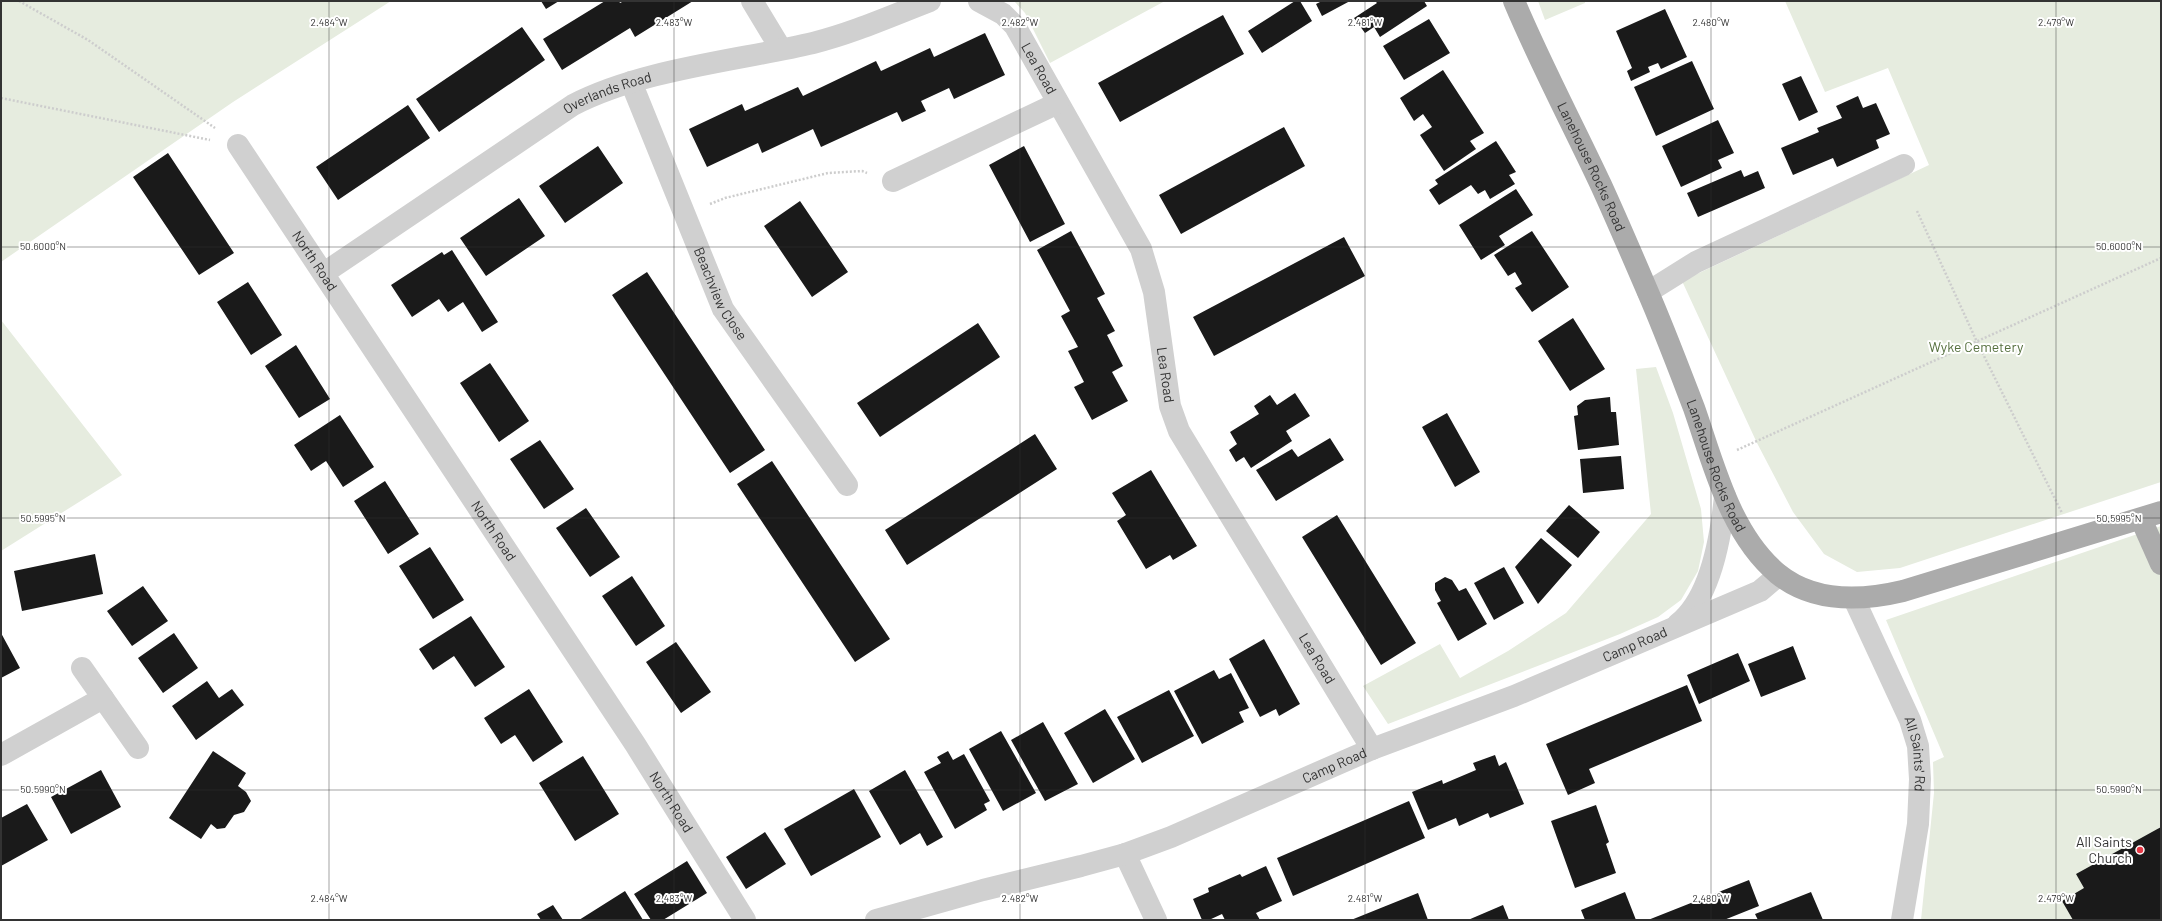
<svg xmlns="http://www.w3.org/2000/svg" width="2162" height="921" font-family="Barlow,sans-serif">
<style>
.green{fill:#e6ecdf}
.building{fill:#1a1a1a}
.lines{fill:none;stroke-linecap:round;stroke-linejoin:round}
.path{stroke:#cdcdcd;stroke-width:2.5;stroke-dasharray:2 2;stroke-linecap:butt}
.minor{stroke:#d0d0d0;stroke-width:22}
.major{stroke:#ababab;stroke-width:22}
.ticks{fill:none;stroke:#333;stroke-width:1;stroke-opacity:0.45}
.poi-dot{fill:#e63946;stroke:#fff;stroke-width:1.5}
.labels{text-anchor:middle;stroke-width:4;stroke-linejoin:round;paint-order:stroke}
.street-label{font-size:14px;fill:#333;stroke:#fff}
.park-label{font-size:14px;fill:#56703f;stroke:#fff}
.poi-label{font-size:14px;fill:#333;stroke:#fff;text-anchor:end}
.ticks-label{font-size:10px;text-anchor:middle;fill:#333;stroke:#fff;stroke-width:4;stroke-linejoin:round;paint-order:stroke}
</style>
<rect width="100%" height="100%" fill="#fff"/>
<!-- green -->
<path class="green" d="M 1,1 L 391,1 L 233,102 L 1,262 Z
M 1014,1 L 1165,1 L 1050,63 L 1025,13 Z
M 1538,1 L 1585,1 L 1585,3 L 1545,20 Z
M 1785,1 L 2161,1 L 2161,482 L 1900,568 L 1857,572 L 1824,554 L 1793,512 L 1757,443 L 1682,281 L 1929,165 L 1888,68 L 1825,92 Z
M 1,320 L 122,475 L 1,551 Z
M 1656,367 L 1673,413 L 1701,509 L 1704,542 L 1698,571 L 1681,600 L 1658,617 L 1620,634 L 1388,724 L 1363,686 L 1440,644 L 1460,678 L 1508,651 L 1566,613 L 1651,514 L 1636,369 Z
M 2161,526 L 2161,827 L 2158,828 L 2161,920 L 1921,920 L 1934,793 L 1933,762 L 1944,757 L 1886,620 Z"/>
<!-- building -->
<path class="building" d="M 541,1 L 559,1 L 546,9 Z
M 605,1 L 619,1 L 620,3 L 624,1 L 693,1 L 635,37 L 630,28 L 562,70 L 543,39 Z
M 1295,1 L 1300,1 L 1312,21 L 1262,53 L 1248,31 Z
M 1322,1 L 1350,1 L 1322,16 L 1316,4 Z
M 1375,1 L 1424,1 L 1427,6 L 1380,37 L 1374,27 L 1365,33 L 1354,18 L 1377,3 Z
M 1665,9 L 1687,57 L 1661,69 L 1658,63 L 1648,67 L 1650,72 L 1631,81 L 1627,71 L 1632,68 L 1616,31 Z
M 1223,15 L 1244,54 L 1120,122 L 1098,83 Z
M 1429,19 L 1450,53 L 1404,80 L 1383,46 Z
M 522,27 L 545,60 L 439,132 L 416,99 Z
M 985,33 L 1005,75 L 954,99 L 949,88 L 921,101 L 926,111 L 902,122 L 897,112 L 821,147 L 813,129 L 762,153 L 758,143 L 707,167 L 689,129 L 742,104 L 745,111 L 798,87 L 803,96 L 876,61 L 881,71 L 930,48 L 934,57 Z
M 1692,61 L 1714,109 L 1656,136 L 1634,87 Z
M 1443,70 L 1484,133 L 1470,141 L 1476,149 L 1444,171 L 1420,135 L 1432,127 L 1423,114 L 1414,121 L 1400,98 Z
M 1801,76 L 1818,112 L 1799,121 L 1782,84 Z
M 1858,96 L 1863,108 L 1876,103 L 1890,134 L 1876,140 L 1879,148 L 1837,167 L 1833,158 L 1793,175 L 1781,148 L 1819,132 L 1817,128 L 1842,118 L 1836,106 Z
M 408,105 L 430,138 L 338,200 L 316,167 Z
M 1718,120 L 1734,153 L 1718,160 L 1722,168 L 1681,187 L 1662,146 Z
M 1284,127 L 1305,166 L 1181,234 L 1159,195 Z
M 1496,141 L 1516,172 L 1509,175 L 1515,184 L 1490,199 L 1485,190 L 1478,194 L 1471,185 L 1439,205 L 1429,190 L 1438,184 L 1435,180 Z
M 598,146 L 623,183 L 565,223 L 539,186 Z
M 1024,146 L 1065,224 L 1030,242 L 989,165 Z
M 168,153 L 234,253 L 199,275 L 133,177 Z
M 1741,170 L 1744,177 L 1758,171 L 1765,188 L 1698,217 L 1687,193 Z
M 1516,189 L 1533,215 L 1499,236 L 1505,245 L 1481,260 L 1459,225 Z
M 519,198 L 545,236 L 486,276 L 460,238 Z
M 800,201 L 848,272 L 812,297 L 764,226 Z
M 1071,231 L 1105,294 L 1097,298 L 1115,331 L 1107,335 L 1123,366 L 1112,372 L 1128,401 L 1092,420 L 1074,387 L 1084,382 L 1068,351 L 1078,347 L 1061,316 L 1070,311 L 1037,250 Z
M 1532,231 L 1569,287 L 1532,312 L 1515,288 L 1522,284 L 1515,272 L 1508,276 L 1494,255 Z
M 1344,237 L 1365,276 L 1214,356 L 1193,317 Z
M 452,250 L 498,322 L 482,332 L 463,302 L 448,312 L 439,299 L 412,317 L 391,285 L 442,252 L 444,255 Z
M 647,272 L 765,450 L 730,473 L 612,295 Z
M 248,282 L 282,335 L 251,355 L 217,302 Z
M 1573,318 L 1605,369 L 1570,391 L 1538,341 Z
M 978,323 L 1000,357 L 880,437 L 857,403 Z
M 296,345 L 330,399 L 299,418 L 265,366 Z
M 490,363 L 529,421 L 499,442 L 460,383 Z
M 1295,393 L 1310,416 L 1286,431 L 1292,441 L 1251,468 L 1244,457 L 1236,462 L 1229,450 L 1237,444 L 1230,432 L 1259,414 L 1254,406 L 1270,395 L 1277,405 Z
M 1610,397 L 1611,412 L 1616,412 L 1619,445 L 1578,450 L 1574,416 L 1578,415 L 1577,406 L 1585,400 Z
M 1447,413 L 1480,472 L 1455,487 L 1422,427 Z
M 340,415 L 374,467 L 343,487 L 326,461 L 311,471 L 294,445 Z
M 1035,434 L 1057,469 L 907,565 L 885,530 Z
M 1330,438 L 1344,460 L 1276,501 L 1256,470 L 1292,449 L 1298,457 Z
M 540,440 L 574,489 L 544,509 L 510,459 Z
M 1621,456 L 1624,489 L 1583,493 L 1580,459 Z
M 772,461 L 890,639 L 855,662 L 737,484 Z
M 1151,470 L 1197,546 L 1173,560 L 1170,555 L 1146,569 L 1117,521 L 1126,515 L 1112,493 Z
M 385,481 L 419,534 L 388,554 L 354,501 Z
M 1569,505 L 1600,532 L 1578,558 L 1546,531 Z
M 586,508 L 620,557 L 590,577 L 556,528 Z
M 1337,515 L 1416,643 L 1381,665 L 1302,537 Z
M 1541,538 L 1572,565 L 1538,604 L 1515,567 Z
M 430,547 L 464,600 L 433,619 L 399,566 Z
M 95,554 L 103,594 L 22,611 L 14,571 Z
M 1504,567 L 1524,603 L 1494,620 L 1474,583 Z
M 632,576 L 665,626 L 636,646 L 602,596 Z
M 1445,577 L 1452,580 L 1459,591 L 1466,588 L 1487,624 L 1458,641 L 1437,603 L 1441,601 L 1435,590 L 1435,583 Z
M 143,586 L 168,621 L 132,646 L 107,611 Z
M 471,616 L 505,667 L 475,687 L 454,656 L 433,670 L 419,649 Z
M 1,633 L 20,668 L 1,678 Z
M 174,633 L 198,668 L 163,693 L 138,658 Z
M 1264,639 L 1300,704 L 1279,716 L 1276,709 L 1260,717 L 1229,659 Z
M 676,642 L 711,692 L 681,713 L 646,662 Z
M 1793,646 L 1806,679 L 1761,697 L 1748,664 Z
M 1738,653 L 1750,681 L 1699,704 L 1687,675 Z
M 1214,670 L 1219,679 L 1231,673 L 1249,708 L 1239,712 L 1244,722 L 1202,744 L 1174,691 Z
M 207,681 L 219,698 L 232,689 L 244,705 L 196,740 L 172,706 Z
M 1687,685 L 1702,721 L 1589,769 L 1595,783 L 1568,795 L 1546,744 Z
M 529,689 L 563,742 L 533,762 L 515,735 L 501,744 L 484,718 Z
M 1169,690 L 1194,736 L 1142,763 L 1117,717 Z
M 1105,709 L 1135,759 L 1093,783 L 1064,733 Z
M 1043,722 L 1078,784 L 1045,801 L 1011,740 Z
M 1001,731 L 1036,793 L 1003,811 L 969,749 Z
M 213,751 L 246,773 L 238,786 L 246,792 L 251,801 L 244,812 L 234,815 L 225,828 L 217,829 L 211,824 L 201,839 L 169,818 Z
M 948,751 L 953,760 L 964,754 L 990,801 L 984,804 L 987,810 L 955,829 L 924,772 L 941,763 L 937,757 Z
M 1495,755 L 1499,766 L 1506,762 L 1524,804 L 1490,818 L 1488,813 L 1459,826 L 1456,818 L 1428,830 L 1412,792 L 1442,780 L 1443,784 L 1476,770 L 1473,763 Z
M 583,756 L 619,814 L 575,841 L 539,783 Z
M 101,770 L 121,807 L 71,834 L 51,797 Z
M 905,770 L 943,837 L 927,846 L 920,833 L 900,845 L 869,791 Z
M 854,789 L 881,837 L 811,876 L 784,829 Z
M 1409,801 L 1425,838 L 1293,896 L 1277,858 Z
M 27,804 L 48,840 L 1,866 L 1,818 Z
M 1596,805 L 1609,842 L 1606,844 L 1616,873 L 1575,888 L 1551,821 Z
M 2161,827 L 2161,920 L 2073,920 L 2062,901 L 2084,888 L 2076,874 Z
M 765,832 L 786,864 L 746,889 L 726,857 Z
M 687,861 L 707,893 L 663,920 L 651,920 L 634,894 Z
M 1266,866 L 1282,901 L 1256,913 L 1260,920 L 1225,920 L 1222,914 L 1209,920 L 1202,920 L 1193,899 L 1209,892 L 1208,888 L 1240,874 L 1242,877 Z
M 1749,880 L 1759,906 L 1724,920 L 1648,920 Z
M 625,891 L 643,920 L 579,920 Z
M 1625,892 L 1636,920 L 1585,920 L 1581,910 Z
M 1811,892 L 1823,920 L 1758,920 L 1755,914 Z
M 1418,893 L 1428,920 L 1351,920 Z
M 553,905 L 563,920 L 541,920 L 537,914 Z
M 1503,905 L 1509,920 L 1468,920 Z"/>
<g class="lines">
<!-- path -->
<path class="path" d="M 19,1 L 88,40 L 215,128
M 1,98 L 210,140
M 710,204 L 725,198 L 828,173 L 862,171 L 867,173
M 1917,211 L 1977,342 L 2062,513
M 1737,450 L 2161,258"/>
<!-- minor -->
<g class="minor">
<path d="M 752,1 L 781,49"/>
<path id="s1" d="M 979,1 L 1003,14 L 1015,26 L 1141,249 L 1154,292 L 1170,406 L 1179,431 L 1372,749"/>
<path id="s2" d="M 631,82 L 723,309 L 847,485"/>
<path id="s3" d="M 238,145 L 635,744 L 745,920"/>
<path d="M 893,181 L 1058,103"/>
<path id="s4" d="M 324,273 L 573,105 C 643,69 736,61 813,43 C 853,33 891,16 930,1"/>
<path d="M 1648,292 L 1696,262 L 1904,165"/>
<path id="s5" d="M 1854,599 L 1910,720 L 1918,746 L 1920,779 L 1918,824 L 1902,920"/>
<path d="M 1678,624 C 1711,598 1721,536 1725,496"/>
<path d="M 82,668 L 103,698"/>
<path d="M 1,755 L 103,698 L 138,748"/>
<path d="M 1125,854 L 1156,920"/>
<path id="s6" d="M 876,920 L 983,890 L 1081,866 L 1125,854 L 1171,837 L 1372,749 L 1514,696 L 1760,591 L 1779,575"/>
</g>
<!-- major -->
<g class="major">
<path id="s7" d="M 1514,1 C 1540,63 1572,123 1601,185 C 1617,220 1632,255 1647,290 C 1664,329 1679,369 1694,408 C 1714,465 1730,534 1778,574 C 1814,603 1861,601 1903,591 L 2161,512"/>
<path d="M 2141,519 L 2161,564"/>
</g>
</g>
<!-- ticks -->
<path class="ticks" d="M 329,1 L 329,920M 674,1 L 674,920M 1020,1 L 1020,920M 1365,1 L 1365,920M 1711,1 L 1711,920M 2056,1 L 2056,920M 1,247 L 2161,247M 1,518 L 2161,518M 1,790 L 2161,790"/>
<!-- markers -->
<circle class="poi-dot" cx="2140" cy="850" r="4"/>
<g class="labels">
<!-- street labels -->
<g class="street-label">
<text dy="5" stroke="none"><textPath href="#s1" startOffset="93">Lea Road</textPath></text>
<text dy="5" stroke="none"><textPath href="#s4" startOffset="337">Overlands Road</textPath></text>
<text dy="5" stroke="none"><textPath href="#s7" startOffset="183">Lanehouse Rocks Road</textPath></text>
<text dy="5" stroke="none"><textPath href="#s3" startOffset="139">North Road</textPath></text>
<text dy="5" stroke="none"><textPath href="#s2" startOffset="230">Beachview Close</textPath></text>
<text dy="5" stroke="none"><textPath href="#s1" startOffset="429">Lea Road</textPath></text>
<text dy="5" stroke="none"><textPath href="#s7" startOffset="507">Lanehouse Rocks Road</textPath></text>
<text dy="5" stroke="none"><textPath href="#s3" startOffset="463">North Road</textPath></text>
<text dy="5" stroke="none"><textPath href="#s6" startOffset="809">Camp Road</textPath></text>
<text dy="5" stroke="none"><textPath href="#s1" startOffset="753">Lea Road</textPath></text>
<text dy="5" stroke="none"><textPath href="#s5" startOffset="168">All Saints' Rd</textPath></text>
<text dy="5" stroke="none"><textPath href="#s6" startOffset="485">Camp Road</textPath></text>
<text dy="5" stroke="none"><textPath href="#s3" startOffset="787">North Road</textPath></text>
</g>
<!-- park labels -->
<g class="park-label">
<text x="1976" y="352">Wyke Cemetery</text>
</g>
<!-- poi labels -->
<g class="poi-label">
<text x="2132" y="847">All Saints<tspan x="2132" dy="16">Church</tspan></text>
</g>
</g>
<g class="ticks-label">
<text x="329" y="26">2.484°W</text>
<text x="674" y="26">2.483°W</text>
<text x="1020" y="26">2.482°W</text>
<text x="1365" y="26">2.481°W</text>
<text x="1711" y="26">2.480°W</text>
<text x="2056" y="26">2.479°W</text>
<text x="43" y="250">50.6000°N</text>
<text x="2119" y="250">50.6000°N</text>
<text x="43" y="522">50.5995°N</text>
<text x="2119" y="522">50.5995°N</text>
<text x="43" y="793">50.5990°N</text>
<text x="2119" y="793">50.5990°N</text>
<text x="329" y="902">2.484°W</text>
<text x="674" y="902">2.483°W</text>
<text x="1020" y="902">2.482°W</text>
<text x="1365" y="902">2.481°W</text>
<text x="1711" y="902">2.480°W</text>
<text x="2056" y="902">2.479°W</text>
</g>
<!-- border -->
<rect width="2162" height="921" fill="none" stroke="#333333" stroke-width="4"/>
</svg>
